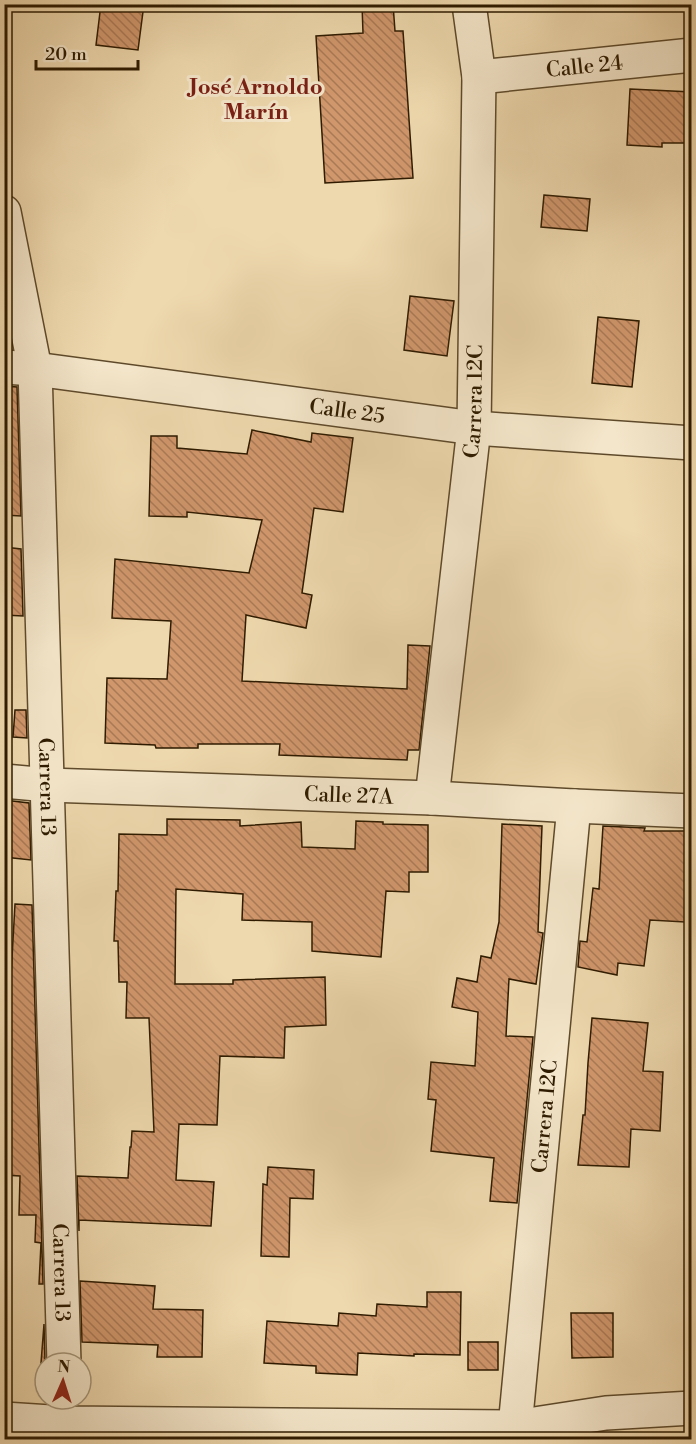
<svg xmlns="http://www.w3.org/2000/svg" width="696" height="1444" font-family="'Libre Bodoni',serif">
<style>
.building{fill:url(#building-back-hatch);stroke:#2e1b00;stroke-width:1.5}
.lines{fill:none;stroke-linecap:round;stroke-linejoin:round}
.minor-casing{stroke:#5e4a2b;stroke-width:36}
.minor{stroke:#f4e6ca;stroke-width:33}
.labels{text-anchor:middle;stroke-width:6;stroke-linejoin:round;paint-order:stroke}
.street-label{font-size:21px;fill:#2e1b00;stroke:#f4e6ca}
.neighbourhood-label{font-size:22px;font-weight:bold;fill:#7a1f14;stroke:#f4e6ca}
</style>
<defs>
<pattern id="building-back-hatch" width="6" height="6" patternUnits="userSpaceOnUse" patternTransform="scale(1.5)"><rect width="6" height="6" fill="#d0966c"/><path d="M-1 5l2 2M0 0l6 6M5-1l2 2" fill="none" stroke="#a97a56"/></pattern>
</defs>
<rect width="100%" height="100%" fill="#eed8ad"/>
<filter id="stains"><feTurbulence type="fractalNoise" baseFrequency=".00333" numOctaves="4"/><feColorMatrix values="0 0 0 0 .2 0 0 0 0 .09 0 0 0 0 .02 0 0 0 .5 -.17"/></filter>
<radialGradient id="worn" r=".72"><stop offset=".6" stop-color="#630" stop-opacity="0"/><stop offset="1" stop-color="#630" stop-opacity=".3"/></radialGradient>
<!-- building -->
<path class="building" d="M 101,4 L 144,4 L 138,50 L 96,45 Z
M 362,4 L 393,4 L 395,31 L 403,31 L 413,178 L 325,183 L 316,36 L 363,33 Z
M 630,89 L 692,92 L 692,143 L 662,143 L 662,147 L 627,145 Z
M 544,195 L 590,199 L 587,231 L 541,227 Z
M 410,296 L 454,301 L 447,356 L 404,350 Z
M 598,317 L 639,321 L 632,387 L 592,383 Z
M 4,386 L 17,387 L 21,516 L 4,515 Z
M 252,430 L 311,442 L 312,433 L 353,438 L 343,512 L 314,508 L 302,593 L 312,595 L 306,628 L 246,615 L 242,681 L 407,689 L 408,645 L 430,646 L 419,750 L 408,750 L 407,760 L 279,755 L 280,744 L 198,744 L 198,748 L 156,748 L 155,745 L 105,743 L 107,678 L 167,679 L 171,621 L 112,618 L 115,559 L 249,573 L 262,520 L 187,512 L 187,517 L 149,516 L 151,436 L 177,436 L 177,448 L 247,454 Z
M 4,547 L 21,549 L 23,616 L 4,615 Z
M 15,710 L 26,710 L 27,738 L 13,737 Z
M 4,800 L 29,803 L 31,860 L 4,857 Z
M 167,819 L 240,820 L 240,826 L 301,822 L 302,847 L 355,849 L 356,821 L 383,822 L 383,824 L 428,825 L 428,872 L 409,872 L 409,892 L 386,891 L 381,957 L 312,951 L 312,922 L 242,920 L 243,894 L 176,889 L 175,984 L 233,984 L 233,980 L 325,977 L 326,1025 L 285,1027 L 284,1058 L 220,1056 L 217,1125 L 179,1124 L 176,1180 L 214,1182 L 211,1226 L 79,1220 L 79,1231 L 77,1176 L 128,1178 L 130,1147 L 131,1147 L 132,1131 L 154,1132 L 149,1018 L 126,1018 L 127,982 L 119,982 L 118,941 L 114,941 L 116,891 L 118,891 L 119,834 L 167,835 Z
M 502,824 L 542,826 L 538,932 L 543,933 L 536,984 L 509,979 L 506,1036 L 533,1037 L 517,1203 L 490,1201 L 494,1158 L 431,1151 L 436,1100 L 428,1099 L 431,1062 L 475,1066 L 478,1012 L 452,1007 L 457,978 L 477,982 L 481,956 L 491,958 L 499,922 Z
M 603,826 L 645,828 L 644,831 L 690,831 L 685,922 L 650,920 L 644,966 L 618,963 L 617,975 L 578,967 L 580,941 L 587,942 L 593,888 L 599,889 Z
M 15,904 L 32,905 L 43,1284 L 39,1284 L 41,1243 L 35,1242 L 36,1215 L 19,1215 L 20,1176 L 4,1175 L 4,975 L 11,976 Z
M 592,1018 L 648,1023 L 643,1071 L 663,1072 L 660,1131 L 631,1129 L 629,1167 L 578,1165 L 583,1115 L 585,1115 L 588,1063 Z
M 268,1167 L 314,1170 L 313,1199 L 290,1198 L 289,1257 L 261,1256 L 263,1184 L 267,1185 Z
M 80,1281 L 155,1286 L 153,1309 L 203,1310 L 202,1357 L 157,1357 L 158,1345 L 82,1342 Z
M 427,1292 L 461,1292 L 460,1355 L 414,1354 L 414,1356 L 358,1353 L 357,1375 L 316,1373 L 316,1366 L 264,1363 L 267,1321 L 338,1326 L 339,1313 L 376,1316 L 377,1304 L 427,1307 Z
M 571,1313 L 613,1313 L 613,1357 L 572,1358 Z
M 44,1324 L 45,1363 L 41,1363 Z
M 468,1342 L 498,1342 L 498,1370 L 468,1370 Z"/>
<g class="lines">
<!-- minor casing -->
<g class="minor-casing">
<g id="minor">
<path id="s1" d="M 479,77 L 692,55"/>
<path id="s2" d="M 4,212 L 35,369 L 64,1363"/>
<path id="s3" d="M 4,367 L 35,369 L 474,428 L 692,443"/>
<path id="s4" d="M 4,781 L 48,785 L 432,798 L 574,806 L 692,811"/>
<path id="s5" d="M 432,798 L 474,428 L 479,77 L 469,4"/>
<path d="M 4,1419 L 66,1423 L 515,1427 L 606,1413 L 692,1408"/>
<path id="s6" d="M 515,1427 L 574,806"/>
</g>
</g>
<!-- minor -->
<use href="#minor" class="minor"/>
</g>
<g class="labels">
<!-- street labels -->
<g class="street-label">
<text dy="7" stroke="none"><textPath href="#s1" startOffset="106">Calle 24</textPath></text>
<text dy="7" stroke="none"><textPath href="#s5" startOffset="399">Carrera 12C</textPath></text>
<text dy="7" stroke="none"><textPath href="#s3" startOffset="346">Calle 25</textPath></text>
<text dy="7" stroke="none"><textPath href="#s2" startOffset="578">Carrera 13</textPath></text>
<text dy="7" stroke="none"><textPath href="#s4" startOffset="345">Calle 27A</textPath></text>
<text dy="7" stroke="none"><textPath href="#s6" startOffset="312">Carrera 12C</textPath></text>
<text dy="7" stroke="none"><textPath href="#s2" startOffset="1064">Carrera 13</textPath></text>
</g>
<!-- neighbourhood labels -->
<g class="neighbourhood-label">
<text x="256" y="94">José Arnoldo<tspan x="256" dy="25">Marín</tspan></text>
</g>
</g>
<!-- margin -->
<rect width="696" height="1444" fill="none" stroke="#eed8ad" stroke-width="24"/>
<rect x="6" y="6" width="684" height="1432" fill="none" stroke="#2e1b00" stroke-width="3"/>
<rect x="12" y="12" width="672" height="1420" fill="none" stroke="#2e1b00" stroke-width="1.5"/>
<!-- north arrow -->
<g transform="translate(63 1381) rotate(3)"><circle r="28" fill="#f4e6ca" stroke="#a59579" stroke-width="1.5"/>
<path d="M0-4.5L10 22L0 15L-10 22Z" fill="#8f2418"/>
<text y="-9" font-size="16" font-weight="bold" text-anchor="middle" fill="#2e1b00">N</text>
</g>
<!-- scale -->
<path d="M36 60v9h102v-9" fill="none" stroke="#2e1b00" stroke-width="3"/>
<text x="45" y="60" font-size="18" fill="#2e1b00" stroke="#f4e6ca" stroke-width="4.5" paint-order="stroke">20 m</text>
<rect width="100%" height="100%" filter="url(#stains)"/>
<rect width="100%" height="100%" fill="url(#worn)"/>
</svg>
